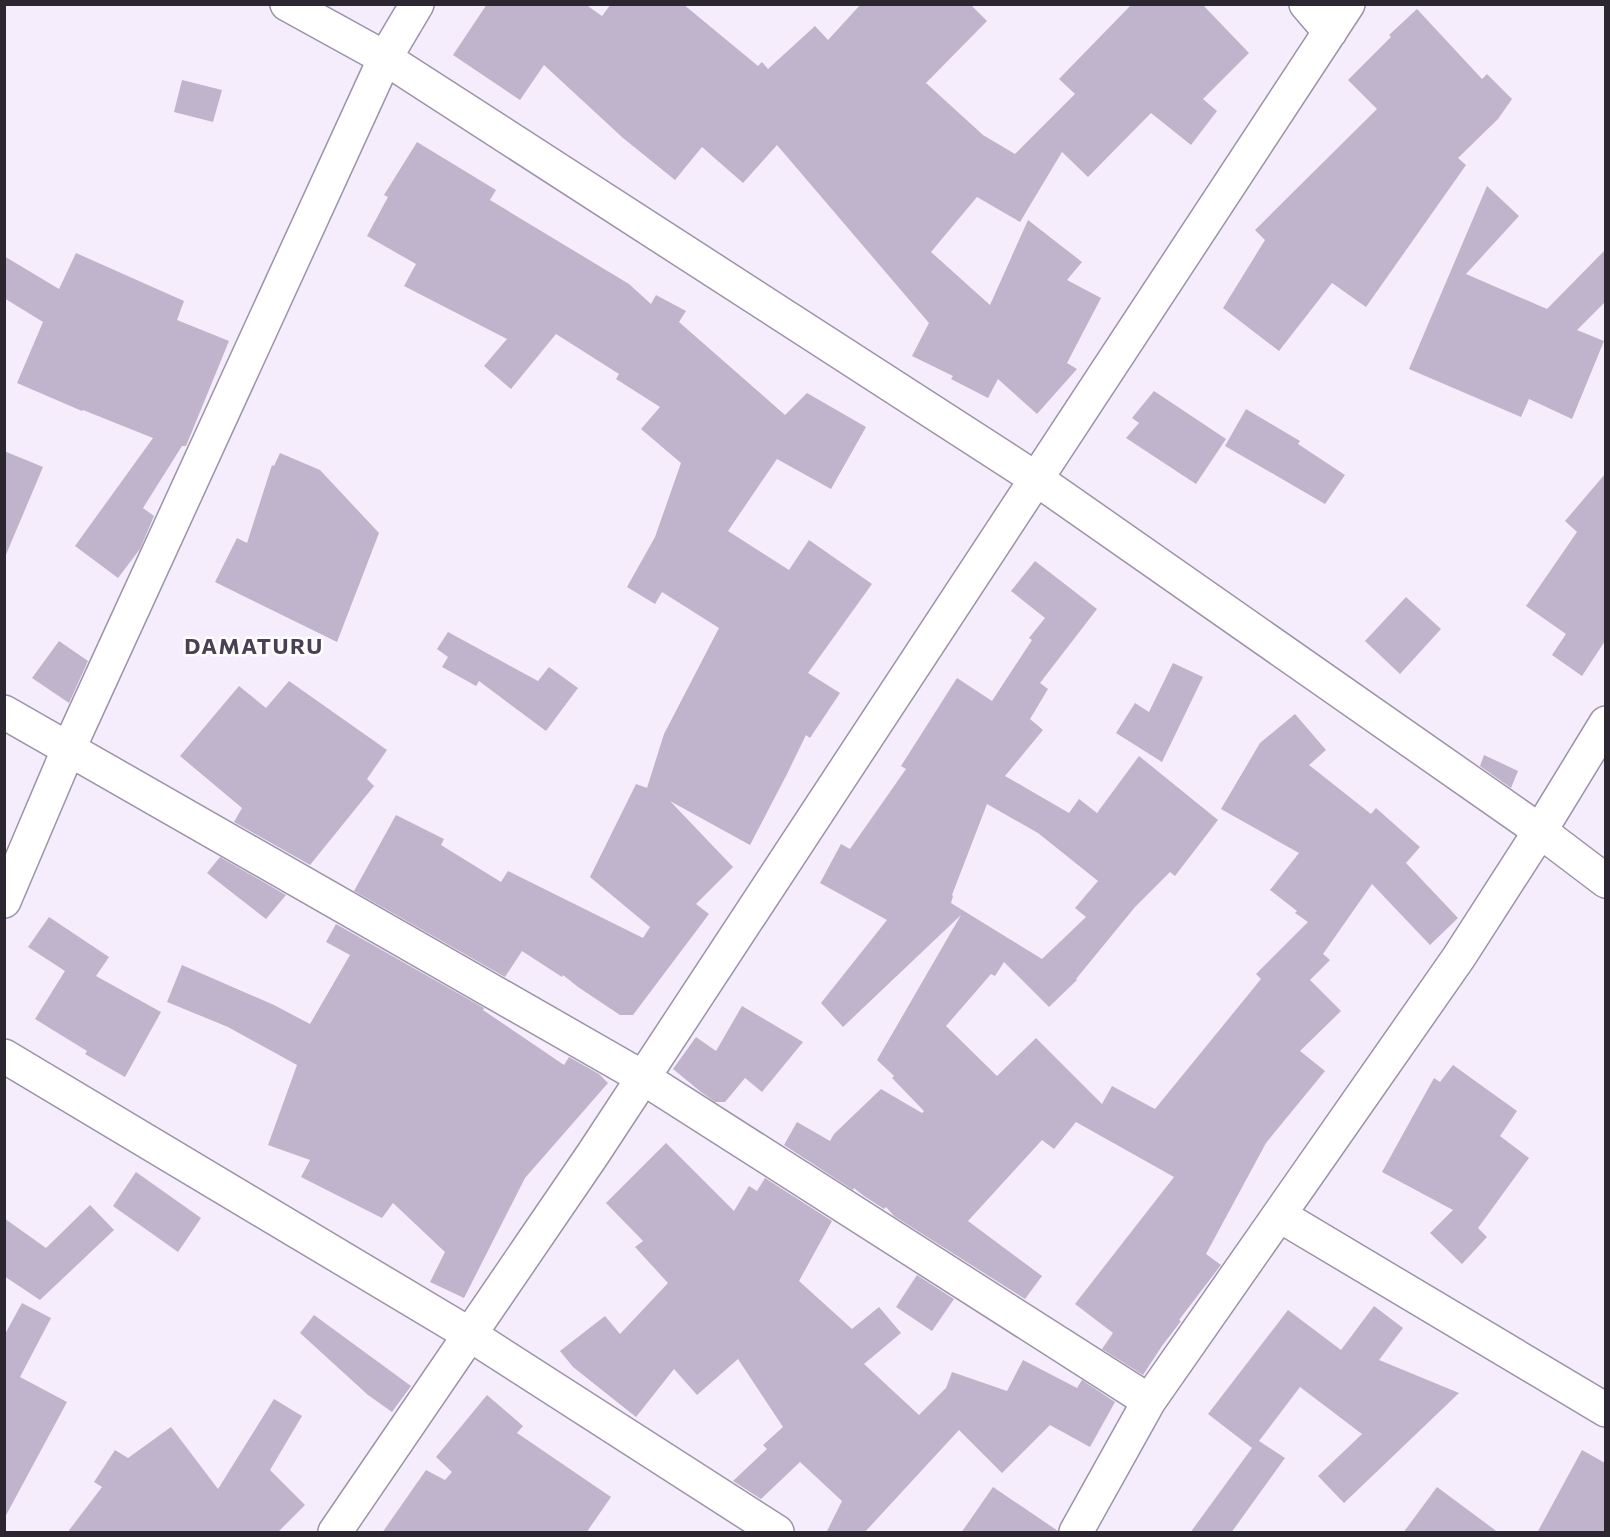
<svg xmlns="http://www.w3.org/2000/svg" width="1610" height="1537" font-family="Commissioner,sans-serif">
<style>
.building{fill:#c0b3cc;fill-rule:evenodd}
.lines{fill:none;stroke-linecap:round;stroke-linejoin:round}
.minor-casing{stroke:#9e92a9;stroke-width:36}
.minor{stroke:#fff;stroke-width:33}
.labels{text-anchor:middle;stroke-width:5;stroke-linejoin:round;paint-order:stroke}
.district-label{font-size:22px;font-weight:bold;letter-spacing:1.5px;fill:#4a3f53;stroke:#fff}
</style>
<rect width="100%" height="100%" fill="#f5edfc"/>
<!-- building -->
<path class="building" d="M 487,4 L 585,4 L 602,16 L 611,4 L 683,4 L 758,66 L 762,62 L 768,69 L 815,26 L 828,40 L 861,4 L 970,4 L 987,21 L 926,83 L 983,135 L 1015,154 L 1075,94 L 1059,79 L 1132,4 L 1202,4 L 1249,53 L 1203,99 L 1217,111 L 1191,145 L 1151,113 L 1088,177 L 1062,152 L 1020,222 L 977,197 L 931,252 L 990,305 L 1028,220 L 1082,262 L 1067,280 L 1101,298 L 1067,363 L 1077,369 L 1037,414 L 998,379 L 988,398 L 951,379 L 953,376 L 912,356 L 929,323 L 777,145 L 743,183 L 702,147 L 675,180 L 623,138 L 544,65 L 520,100 L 453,55 Z
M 1417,9 L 1482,79 L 1487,74 L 1512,99 L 1498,119 L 1458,158 L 1466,165 L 1366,307 L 1332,283 L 1279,351 L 1223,308 L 1265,240 L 1255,230 L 1377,109 L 1348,80 L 1391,37 L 1389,35 Z
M 182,80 L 222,90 L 213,122 L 174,112 Z
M 417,142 L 496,190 L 490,200 L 629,284 L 651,304 L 656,295 L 686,311 L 679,322 L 785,415 L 807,393 L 866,427 L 831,489 L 777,459 L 728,531 L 789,570 L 809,540 L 872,584 L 808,673 L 840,693 L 810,738 L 806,735 L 787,774 L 750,845 L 670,801 L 733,867 L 696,904 L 709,914 L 633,1015 L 620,1015 L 578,987 L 563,975 L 562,977 L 522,951 L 505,977 L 354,891 L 396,815 L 444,839 L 441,845 L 501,882 L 508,871 L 643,938 L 650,927 L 590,877 L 636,784 L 647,788 L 664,734 L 719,628 L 662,592 L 655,604 L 627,587 L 655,537 L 681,463 L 641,429 L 660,407 L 616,379 L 619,374 L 556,334 L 511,389 L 484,366 L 507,339 L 404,286 L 416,264 L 367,236 L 388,197 L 384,195 Z
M 1487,186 L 1519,216 L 1466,274 L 1547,309 L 1605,250 L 1605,302 L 1577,330 L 1604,341 L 1572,419 L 1529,399 L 1521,417 L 1409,369 Z
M 76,253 L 184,301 L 177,320 L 229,341 L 186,446 L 182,446 L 143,508 L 154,516 L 140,549 L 118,578 L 75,546 L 153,438 L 83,410 L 82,411 L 17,383 L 43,322 L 4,298 L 4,256 L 59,289 Z
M 1154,391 L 1226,439 L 1196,484 L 1126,438 L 1139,423 L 1132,418 Z
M 1246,409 L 1300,441 L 1298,444 L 1345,475 L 1325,504 L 1225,446 Z
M 4,451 L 43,467 L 5,557 L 4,557 Z
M 280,453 L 320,470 L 379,533 L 337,642 L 215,582 L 237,538 L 247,543 L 272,465 L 274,466 Z
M 1605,474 L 1605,641 L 1582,676 L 1552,655 L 1566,634 L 1526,606 L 1577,532 L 1565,521 Z
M 1035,561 L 1097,609 L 1040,683 L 1048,689 L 1030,719 L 1043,730 L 1005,776 L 1069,813 L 1079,799 L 1097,813 L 1139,756 L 1218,820 L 1175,876 L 1170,872 L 1135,907 L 1076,979 L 1077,980 L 1049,1007 L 1004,962 L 995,976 L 991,974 L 946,1026 L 997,1076 L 1036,1038 L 1102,1104 L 1112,1086 L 1155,1109 L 1261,979 L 1256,974 L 1308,922 L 1295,913 L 1297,911 L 1270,890 L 1299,853 L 1221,809 L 1260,743 L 1295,714 L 1326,750 L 1309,765 L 1371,814 L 1376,808 L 1420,847 L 1406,863 L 1458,918 L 1430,945 L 1372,884 L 1323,954 L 1330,960 L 1310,980 L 1341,1011 L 1300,1051 L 1325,1071 L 1266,1143 L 1206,1254 L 1221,1265 L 1179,1320 L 1181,1321 L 1162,1346 L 1143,1375 L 1102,1349 L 1113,1333 L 1075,1304 L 1174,1177 L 1076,1122 L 1054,1149 L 1042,1140 L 968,1221 L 1042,1276 L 1025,1299 L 894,1216 L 886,1207 L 884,1209 L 864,1196 L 854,1188 L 853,1190 L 784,1145 L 797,1122 L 830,1141 L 834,1134 L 881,1089 L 922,1113 L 924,1111 L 892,1078 L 894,1076 L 877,1060 L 961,915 L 843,1027 L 821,1003 L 887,920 L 820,883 L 841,844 L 850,849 L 906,769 L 901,766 L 957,678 L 992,701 L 1032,640 L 1029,638 L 1045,618 L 1011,591 ZM 987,804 L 1038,833 L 1098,881 L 1075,908 L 1086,917 L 1042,959 L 951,903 L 953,896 L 952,895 Z
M 1406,597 L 1441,629 L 1400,674 L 1365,641 Z
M 448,632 L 538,681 L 549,667 L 578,688 L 546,731 L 479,681 L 476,686 L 442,667 L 448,657 L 437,649 Z
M 59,641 L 88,661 L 69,703 L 32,678 Z
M 1173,663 L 1203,677 L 1162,762 L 1116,733 L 1135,703 L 1149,712 Z
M 289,681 L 387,750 L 367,779 L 374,786 L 310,865 L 234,822 L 242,808 L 180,756 L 239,686 L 266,708 Z
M 1484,755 L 1518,771 L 1511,788 L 1480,766 Z
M 220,857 L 286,895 L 266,919 L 207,873 Z
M 49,917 L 109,957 L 96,976 L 161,1012 L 125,1077 L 85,1054 L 87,1051 L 35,1019 L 65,971 L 28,947 Z
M 336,924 L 484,1008 L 483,1010 L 564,1065 L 569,1057 L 599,1074 L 608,1083 L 525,1178 L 464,1298 L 430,1282 L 445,1252 L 393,1203 L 382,1218 L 301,1177 L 310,1160 L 268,1145 L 297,1065 L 228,1027 L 167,1002 L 182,965 L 274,1005 L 310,1024 L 350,955 L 326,942 Z
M 742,1006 L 803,1042 L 762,1092 L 745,1078 L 725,1102 L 715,1102 L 701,1092 L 673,1069 L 696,1037 L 716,1051 Z
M 1453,1065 L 1517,1111 L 1500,1136 L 1529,1158 L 1478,1228 L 1487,1237 L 1462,1264 L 1430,1233 L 1453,1210 L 1382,1172 L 1434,1078 L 1440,1082 Z
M 666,1143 L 734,1211 L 749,1186 L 757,1191 L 765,1178 L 832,1221 L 799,1281 L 852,1329 L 879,1307 L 901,1333 L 864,1364 L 919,1415 L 946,1388 L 952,1372 L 1007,1391 L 1023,1360 L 1077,1388 L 1082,1380 L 1115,1402 L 1090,1447 L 1050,1425 L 1002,1473 L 959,1430 L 864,1533 L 826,1533 L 842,1501 L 800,1462 L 761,1499 L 733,1481 L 767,1449 L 763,1445 L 783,1427 L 738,1359 L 697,1395 L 674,1369 L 636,1417 L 573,1367 L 560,1351 L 605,1316 L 620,1334 L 668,1283 L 635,1247 L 643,1241 L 606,1203 Z
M 136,1172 L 201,1218 L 178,1252 L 113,1206 Z
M 90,1205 L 114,1230 L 40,1300 L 4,1276 L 4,1218 L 46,1248 Z
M 917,1275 L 954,1299 L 932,1331 L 896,1307 Z
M 22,1303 L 51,1318 L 20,1377 L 67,1402 L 4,1519 L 4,1336 Z
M 1374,1306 L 1403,1328 L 1379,1360 L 1459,1393 L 1344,1503 L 1318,1476 L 1362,1434 L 1300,1387 L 1259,1441 L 1285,1458 L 1231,1533 L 1190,1533 L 1252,1448 L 1208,1414 L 1288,1310 L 1341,1350 Z
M 314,1315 L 411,1386 L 392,1412 L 368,1395 L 300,1333 Z
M 487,1395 L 523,1426 L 517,1433 L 611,1497 L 586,1533 L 382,1533 L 426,1470 L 445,1480 L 452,1472 L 436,1457 Z
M 274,1399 L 302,1416 L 270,1470 L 305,1505 L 277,1533 L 67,1533 L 102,1487 L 94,1482 L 115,1450 L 128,1458 L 171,1427 L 218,1489 Z
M 1582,1450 L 1605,1463 L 1605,1533 L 1537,1533 Z
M 993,1487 L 1058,1531 L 1057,1533 L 961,1533 Z
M 1437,1487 L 1499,1533 L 1403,1533 Z"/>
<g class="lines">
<!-- minor casing -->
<g class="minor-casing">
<path id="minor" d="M 287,4 L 385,58 L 1035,478 L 1540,831 L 1606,881
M 1306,4 L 1330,32
M 4,712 L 642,1077 L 1149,1401
M 4,901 L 69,748 L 385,58 L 417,4
M 4,1056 L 469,1334 L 777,1532
M 1279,1215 L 1606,1410
M 335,1532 L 593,1154 L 1348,4
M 1076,1532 L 1149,1401 L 1459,957 L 1540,831 L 1606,723"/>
</g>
<!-- minor -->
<use href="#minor" class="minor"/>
</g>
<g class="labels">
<!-- district labels -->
<g class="district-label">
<text x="254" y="654">DAMATURU</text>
</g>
</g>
<!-- border -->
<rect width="1610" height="1537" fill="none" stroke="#2b262f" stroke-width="12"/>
</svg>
